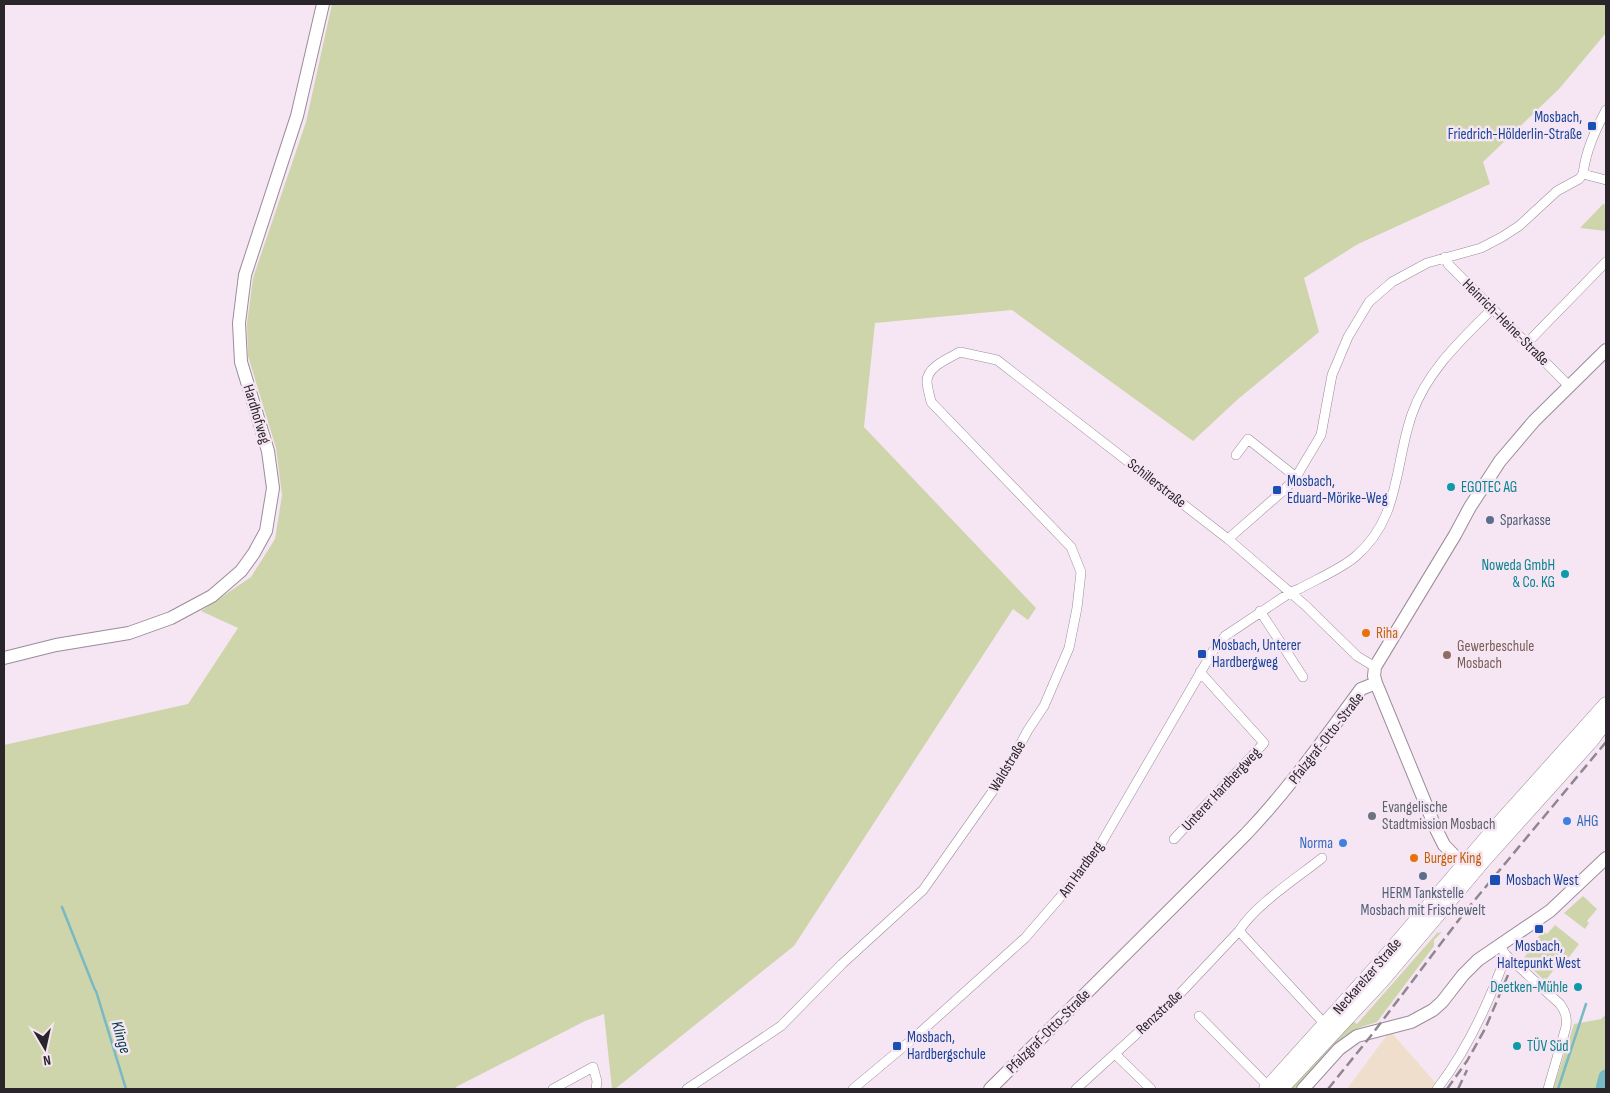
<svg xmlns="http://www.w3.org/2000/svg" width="1610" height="1093" font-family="'Sofia Sans Condensed',sans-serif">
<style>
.industrial{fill:#f0decd}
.green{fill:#ced5ab}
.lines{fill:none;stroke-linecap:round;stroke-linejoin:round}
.stream{stroke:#78b9c4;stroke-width:2.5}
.river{stroke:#78b9c4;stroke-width:15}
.street-casing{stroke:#9b8c99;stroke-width:10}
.secondary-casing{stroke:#9b8c99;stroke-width:14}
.primary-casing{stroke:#9b8c99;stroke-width:15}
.street{stroke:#fff;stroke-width:9}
.secondary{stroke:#fff;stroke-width:12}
.primary{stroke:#fff;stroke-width:14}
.rail{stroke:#90868f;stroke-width:2.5;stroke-dasharray:10 5;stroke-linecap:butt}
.transit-dot{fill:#1a4fb4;stroke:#f6e6f4;stroke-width:2}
.culture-dot{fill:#0f9aa8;stroke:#f6e6f4;stroke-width:2}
.service-dot{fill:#5c6f8a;stroke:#f6e6f4;stroke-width:2}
.food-dot{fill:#e8710a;stroke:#f6e6f4;stroke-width:2}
.education-dot{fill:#8d6e63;stroke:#f6e6f4;stroke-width:2}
.worship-dot{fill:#6b7280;stroke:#f6e6f4;stroke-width:2}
.shop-dot{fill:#3f7fe0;stroke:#f6e6f4;stroke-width:2}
.labels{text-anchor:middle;stroke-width:5;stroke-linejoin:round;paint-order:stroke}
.transit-label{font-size:15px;fill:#164399;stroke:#f6e6f4;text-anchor:start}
.street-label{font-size:15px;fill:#2a252a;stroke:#f6e6f4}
.culture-label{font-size:15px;fill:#0d838f;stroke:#f6e6f4;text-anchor:start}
.service-label{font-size:15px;fill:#4e5e75;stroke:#f6e6f4;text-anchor:start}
.food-label{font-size:15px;fill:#c56008;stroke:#f6e6f4;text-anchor:start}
.education-label{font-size:15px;fill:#785e54;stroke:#f6e6f4;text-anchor:start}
.worship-label{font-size:15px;fill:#5b616d;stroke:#f6e6f4;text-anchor:start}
.shop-label{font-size:15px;fill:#366cbe;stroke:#f6e6f4;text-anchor:start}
.water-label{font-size:16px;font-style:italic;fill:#004047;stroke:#f6e6f4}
</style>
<rect width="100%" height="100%" fill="#f6e6f4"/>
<!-- industrial -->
<path class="industrial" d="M 1390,1031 L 1441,1089 L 1347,1089 Z"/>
<!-- green -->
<path class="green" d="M 332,4 L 1606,4 L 1606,33 L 1559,89 L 1483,162 L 1490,184 L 1358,244 L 1304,278 L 1319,332 L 1237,400 L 1193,441 L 1012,310 L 875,323 L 864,427 L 1036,608 L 1028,620 L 1013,609 L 794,946 L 615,1089 L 612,1089 L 604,1014 L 585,1021 L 456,1087 L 457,1089 L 4,1089 L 4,745 L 188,704 L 238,628 L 201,611 L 251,577 L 275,539 L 282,495 L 276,448 L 248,356 L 247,324 L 253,278 L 306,122 Z
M 1603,204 L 1606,205 L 1606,231 L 1580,228 Z
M 1583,896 L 1597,909 L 1587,921 L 1589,923 L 1585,929 L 1564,913 Z
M 1555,925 L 1579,944 L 1564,964 L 1560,962 L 1545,981 L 1523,960 L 1531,946 L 1543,931 L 1547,934 Z
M 1442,932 L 1434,940 L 1434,946 L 1377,1022 L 1361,1027 L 1346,1035 L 1335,1045 L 1296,1089 L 1289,1089 L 1353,1021 L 1357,1024 L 1437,933 Z
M 1606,1014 L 1606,1089 L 1553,1089 L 1574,1024 L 1601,1019 Z"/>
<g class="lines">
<!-- stream -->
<path class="stream" d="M 62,907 L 95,990
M 96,991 L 126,1089
M 1558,1089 L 1586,1004"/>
<!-- river -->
<path class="river" d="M 1603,1089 L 1606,1077"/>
<!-- street casing -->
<g class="street-casing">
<path id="street" d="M 1583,174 C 1586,150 1595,131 1606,110
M 1583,174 L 1606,180
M 1445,257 L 1448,264 L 1569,386
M 1527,343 L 1606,262
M 1236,455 L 1248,439 L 1296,477
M 1228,539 L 1284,490 L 1296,477 L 1321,435 L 1332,375 L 1348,337 L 1369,302 L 1392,282 L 1427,263 L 1481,248 L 1502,237 L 1519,226 L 1557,191 L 1579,179 L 1583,174
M 1260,611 L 1303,677
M 1174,839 L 1264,743 L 1200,672
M 1239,931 C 1255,905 1297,878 1322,858
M 1499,945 L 1506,955 L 1560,1004 C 1566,1012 1567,1018 1566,1027 L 1548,1089
M 1199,1016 L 1269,1087
M 1115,1054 L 1151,1089
M 553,1089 L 593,1067 L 597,1081 L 596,1089
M 687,1089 L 781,1026 L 842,964 L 923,890 L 1002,778 L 1028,730 L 1044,706 L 1069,648 L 1077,608 L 1081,572 L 1071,547 L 931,402 C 930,396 927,388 927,381 C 927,367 949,358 960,352 L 997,360 L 1228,539 L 1306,606 L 1357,656 L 1375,667
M 853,1089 L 915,1037 L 1025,938 L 1063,894 L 1102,842 L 1213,651 L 1225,636 L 1291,592 L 1299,589 C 1317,579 1339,570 1355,557 C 1401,518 1394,465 1412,414 C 1427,371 1461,340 1492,309
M 1076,1089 L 1174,1000 L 1239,931 L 1322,1021 L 1330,1023
M 1437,1089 C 1468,1049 1489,1003 1506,955"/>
</g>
<!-- secondary casing -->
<g class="secondary-casing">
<path id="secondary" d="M 4,658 L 56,645 L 129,633 L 171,618 L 212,596 L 241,571 L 254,553 L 266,531 L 273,488 L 268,451 L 241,362 L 239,323 L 245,275 L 297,116 L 323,4
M 1470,872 L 1444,845 L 1436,829 L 1376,683 L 1374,676 L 1375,667 L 1455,535 L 1470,507 L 1500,461 L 1534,421 L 1606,350
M 990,1089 L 1246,834 C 1289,789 1324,739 1361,689 L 1376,683
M 1303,1089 L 1339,1049 L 1357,1036 L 1411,1022 L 1433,1010 L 1442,1002 L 1463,975 L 1478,960 L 1550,911 L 1606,858"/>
</g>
<!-- primary casing -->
<g class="primary-casing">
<path id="primary" d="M 1266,1089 L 1378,965 L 1493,830 L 1606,704
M 1281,1089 L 1382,981 L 1485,859 L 1592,740 L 1606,721"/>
</g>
<!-- street -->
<use href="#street" class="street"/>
<!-- secondary -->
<use href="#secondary" class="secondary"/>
<!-- primary -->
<use href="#primary" class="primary"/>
<!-- rail -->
<path class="rail" d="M 1328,1089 L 1370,1037 L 1464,913 L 1606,742
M 1447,1089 L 1467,1061 L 1485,1029 L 1508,975
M 1458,1089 L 1467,1070"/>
</g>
<!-- markers -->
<g class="transit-dot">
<rect x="1587" y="121" width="10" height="10" rx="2.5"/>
<rect x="1272" y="485" width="10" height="10" rx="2.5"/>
<rect x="1197" y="649" width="10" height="10" rx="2.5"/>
<rect x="1489" y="874" width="12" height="12" rx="2.5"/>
<rect x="1534" y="924" width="10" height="10" rx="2.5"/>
<rect x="892" y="1041" width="10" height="10" rx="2.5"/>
</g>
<g class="culture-dot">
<circle cx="1451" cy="487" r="5"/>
<circle cx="1565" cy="574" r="5"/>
<circle cx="1578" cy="987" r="5"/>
<circle cx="1517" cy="1046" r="5"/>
</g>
<g class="service-dot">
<circle cx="1490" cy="520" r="5"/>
<circle cx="1423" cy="876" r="5"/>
</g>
<g class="food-dot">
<circle cx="1366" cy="633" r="5"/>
<circle cx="1414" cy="858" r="5"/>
</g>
<circle class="education-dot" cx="1447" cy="655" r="5"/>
<circle class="worship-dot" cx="1372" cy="816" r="5"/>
<g class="shop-dot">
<circle cx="1567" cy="821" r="5"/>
<circle cx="1343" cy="843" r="5"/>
</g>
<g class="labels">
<!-- transit labels -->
<g class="transit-label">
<text x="1582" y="122" text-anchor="end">Mosbach,<tspan x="1582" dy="17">Friedrich-Hölderlin-Straße</tspan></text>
<text x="1287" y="486">Mosbach,<tspan x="1287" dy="17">Eduard-Mörike-Weg</tspan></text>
<text x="1212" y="650">Mosbach, Unterer<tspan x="1212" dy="17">Hardbergweg</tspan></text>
<text x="1506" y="885">Mosbach West</text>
<text x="1539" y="951" text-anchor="middle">Mosbach,<tspan x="1539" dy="17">Haltepunkt West</tspan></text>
<text x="907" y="1042">Mosbach,<tspan x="907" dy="17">Hardbergschule</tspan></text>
</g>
<!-- street labels -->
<g class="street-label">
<text transform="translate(1506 322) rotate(45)" y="5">Heinrich-Heine-Straße</text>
<text transform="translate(257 414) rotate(73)" y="5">Hardhofweg</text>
<text transform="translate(1157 483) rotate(38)" y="5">Schillerstraße</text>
<text transform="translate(1326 738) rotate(-52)" y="5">Pfalzgraf-Otto-Straße</text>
<text transform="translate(1007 766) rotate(-59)" y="5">Waldstraße</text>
<text transform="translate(1221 789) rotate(-47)" y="5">Unterer Hardbergweg</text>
<text transform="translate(1081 869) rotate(-54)" y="5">Am Hardberg</text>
<text transform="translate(1367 976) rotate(-49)" y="5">Neckarelzer Straße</text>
<text transform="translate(1159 1012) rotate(-43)" y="5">Renzstraße</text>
<text transform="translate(1048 1031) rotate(-45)" y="5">Pfalzgraf-Otto-Straße</text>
</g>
<!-- culture labels -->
<g class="culture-label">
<text x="1461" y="492">EGOTEC AG</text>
<text x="1555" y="570" text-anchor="end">Noweda GmbH<tspan x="1555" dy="17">&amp; Co. KG</tspan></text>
<text x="1568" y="992" text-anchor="end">Deetken-Mühle</text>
<text x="1527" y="1051">TÜV Süd</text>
</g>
<!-- service labels -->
<g class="service-label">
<text x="1500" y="525">Sparkasse</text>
<text x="1423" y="898" text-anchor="middle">HERM Tankstelle<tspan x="1423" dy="17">Mosbach mit Frischewelt</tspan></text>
</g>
<!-- food labels -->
<g class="food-label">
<text x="1376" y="638">Riha</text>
<text x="1424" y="863">Burger King</text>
</g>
<!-- education labels -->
<g class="education-label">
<text x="1457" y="651">Gewerbeschule<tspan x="1457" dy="17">Mosbach</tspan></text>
</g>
<!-- worship labels -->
<g class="worship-label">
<text x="1382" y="812">Evangelische<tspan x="1382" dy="17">Stadtmission Mosbach</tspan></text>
</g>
<!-- shop labels -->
<g class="shop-label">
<text x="1577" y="826">AHG</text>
<text x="1333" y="848" text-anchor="end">Norma</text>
</g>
<!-- water labels -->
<g class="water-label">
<text transform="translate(122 1037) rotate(73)" y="6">Klinge</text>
</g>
</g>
<!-- border -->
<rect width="1610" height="1093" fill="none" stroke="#2a252a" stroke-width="10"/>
<!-- north arrow -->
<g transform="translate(45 1048) rotate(171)" stroke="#f6e6f4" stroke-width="4" paint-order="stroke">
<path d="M0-4L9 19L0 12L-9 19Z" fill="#2a252a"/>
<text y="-8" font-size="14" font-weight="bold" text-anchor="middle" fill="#2a252a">N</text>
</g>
</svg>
